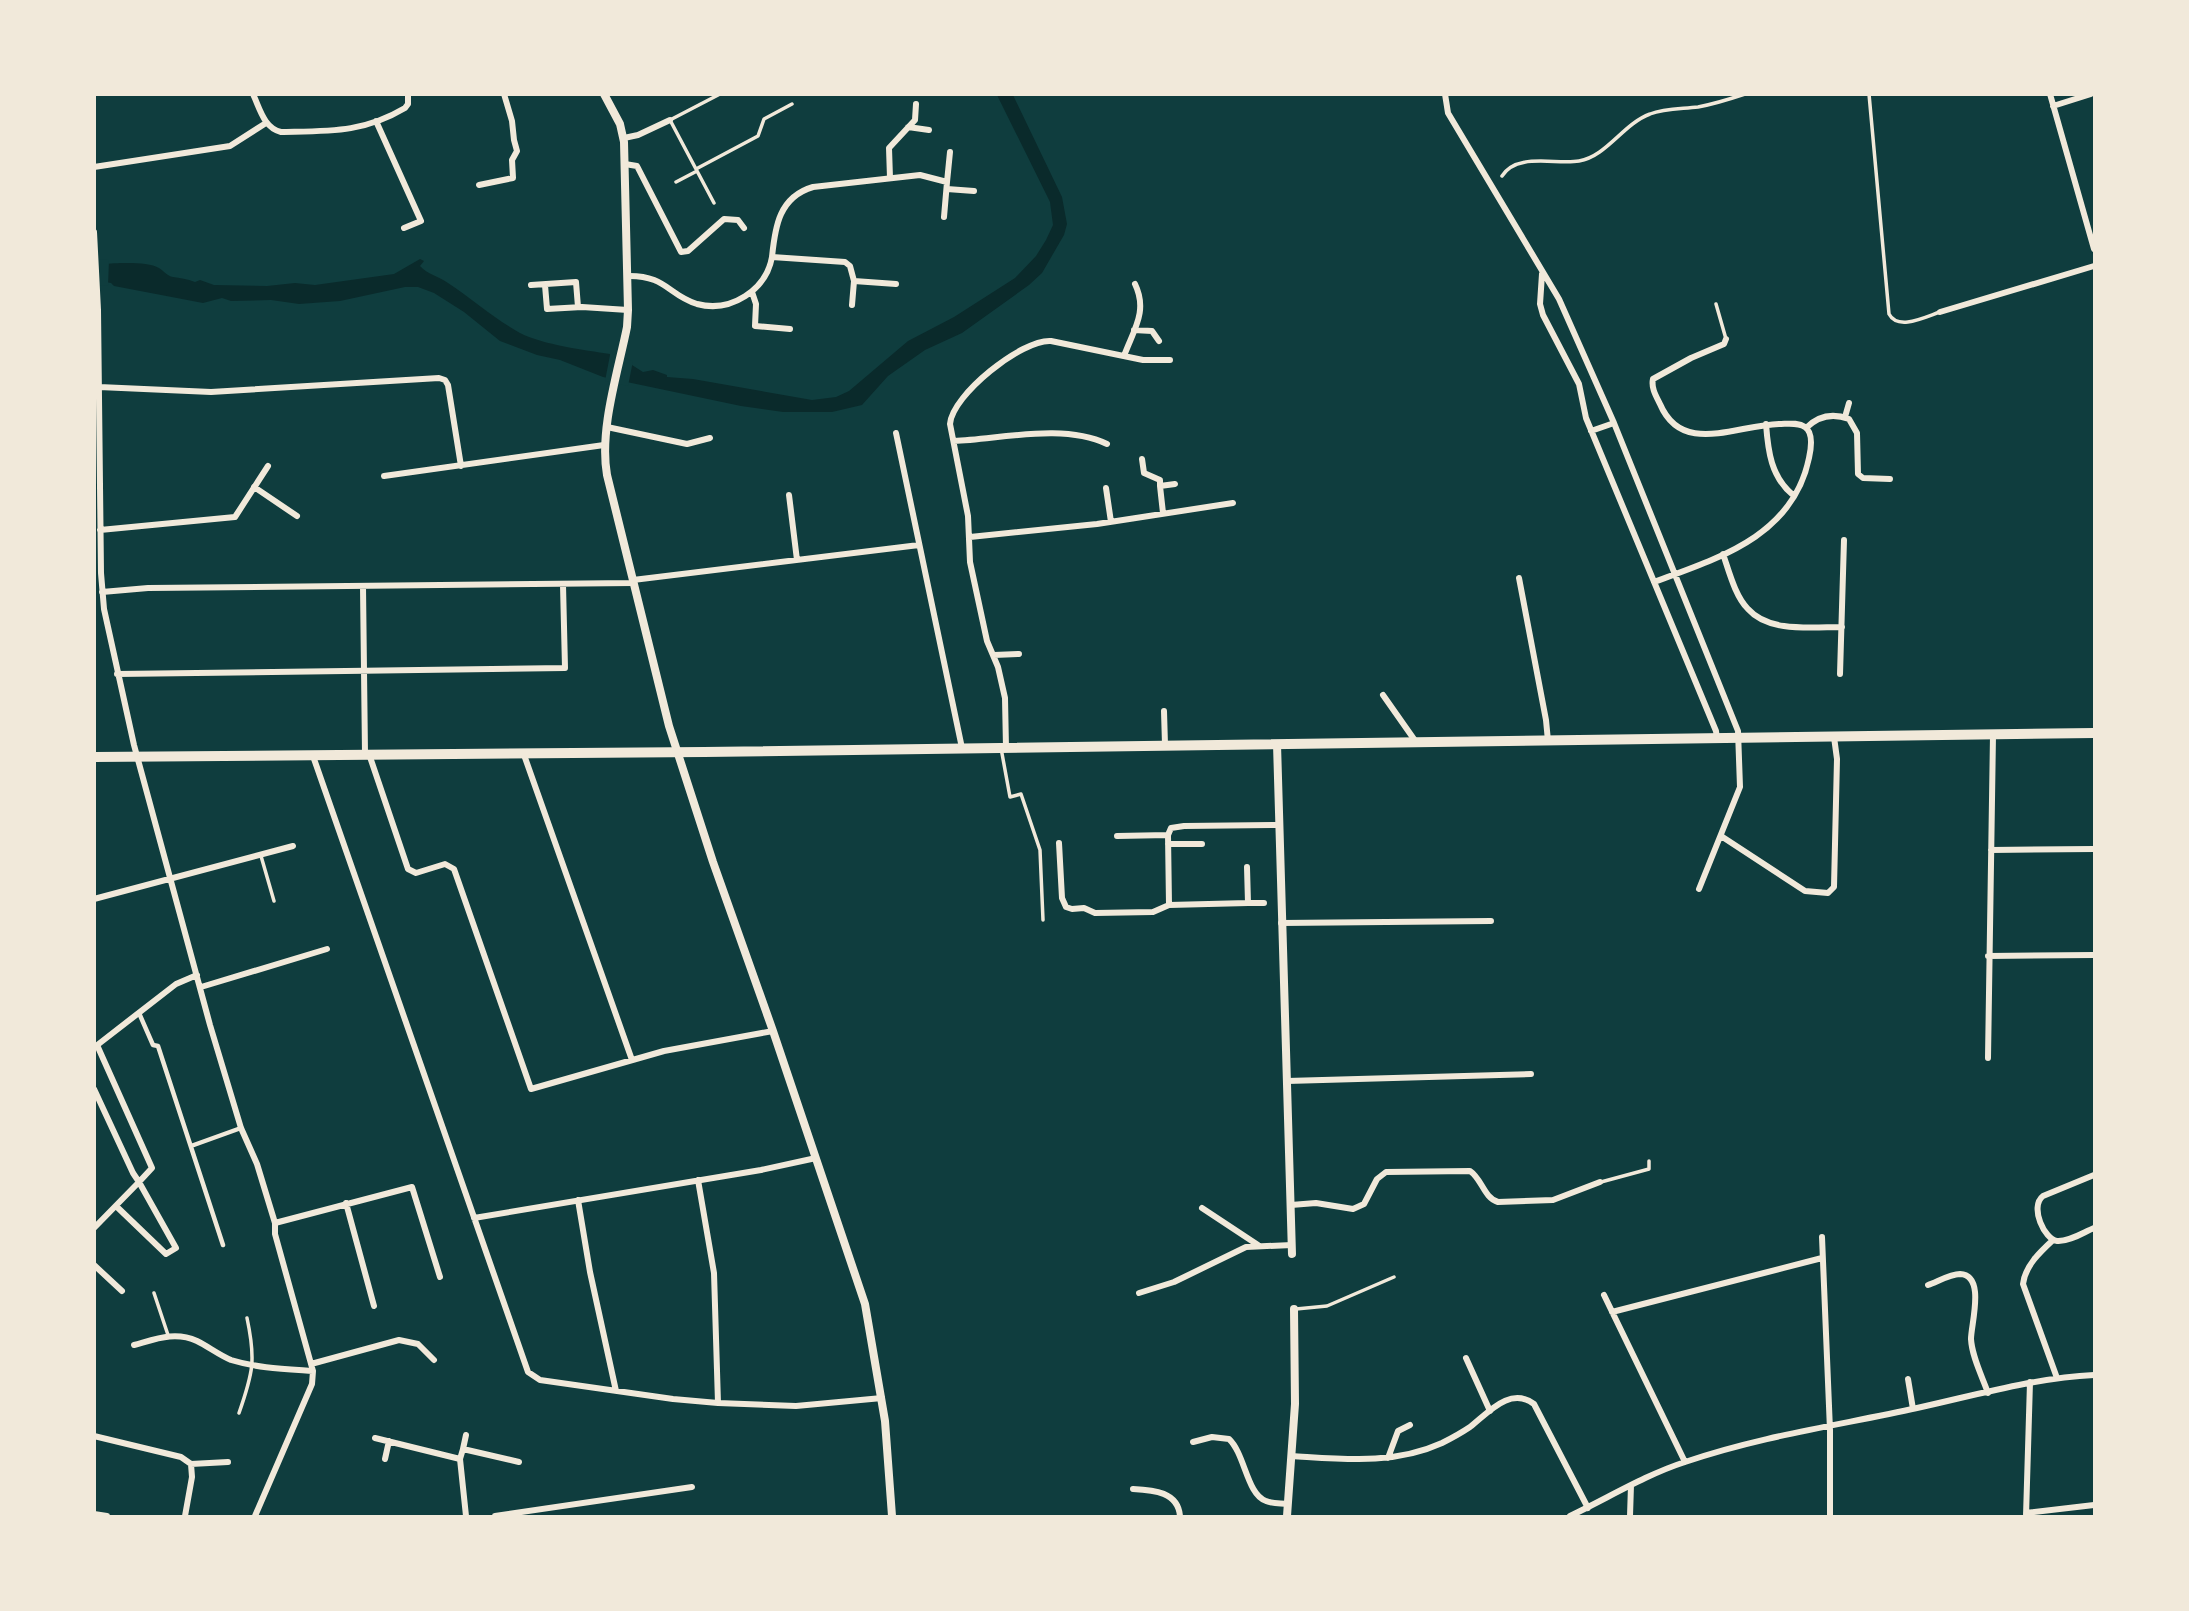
<svg xmlns="http://www.w3.org/2000/svg" width="2189" height="1611" font-family="Georgia,serif">
<style>
.water{fill:#0a2a2b}
.pier{fill:#0f3d3e}
.lines{fill:none;stroke-linecap:round;stroke-linejoin:round}
.service{stroke:#f1e9da;stroke-width:3.5}
.pedestrian{stroke:#f1e9da;stroke-width:4.5}
.minor{stroke:#f1e9da;stroke-width:6}
.tertiary{stroke:#f1e9da;stroke-width:8}
.primary{stroke:#f1e9da;stroke-width:10}
</style>
<rect width="100%" height="100%" fill="#0f3d3e"/>
<!-- water -->
<path class="water" d="M 997,95 L 1013,95 L 1062,197 L 1067,224 L 1064,235 L 1042,273 L 1029,285 L 962,333 L 925,350 L 888,376 L 862,405 L 832,412 L 783,412 L 741,406 L 603,377 L 560,360 L 537,355 L 500,341 L 464,312 L 434,293 L 418,287 L 405,287 L 340,301 L 299,304 L 271,300 L 231,301 L 222,298 L 203,303 L 114,286 L 111,283 L 100,281 L 104,264 C 116,263 148,261 159,268 C 164,271 167,276 173,277 C 180,278 187,279 195,282 L 200,280 L 214,285 L 267,286 L 295,283 L 315,285 L 394,274 L 420,259 L 424,261 L 420,266 C 428,275 439,276 448,283 C 472,299 495,319 520,333 C 544,345 584,350 610,354 L 610,357 L 632,365 L 643,372 L 653,370 L 667,375 L 667,377 L 693,379 L 812,400 L 836,397 L 849,391 L 908,341 L 954,317 L 1015,278 L 1036,256 L 1046,240 L 1053,225 L 1050,202 Z"/>
<!-- pier -->
<path class="pier" d="M 94,259 L 109,260 L 108,286 L 94,285 Z
M 611,350 L 613,354 L 633,361 L 628,386 L 605,381 Z"/>
<g class="lines">
<!-- service -->
<path class="service" d="M 1869,94 L 1889,314 C 1898,331 1925,317 1940,312
M 696,169 L 758,136 L 764,119 L 792,104
M 1502,176 C 1517,152 1556,165 1579,161 C 1607,156 1623,124 1650,114 C 1665,108 1682,109 1698,107 C 1714,104 1730,99 1745,94
M 676,182 L 697,171
M 714,203 L 670,120 L 720,94
M 1716,304 L 1726,339
M 1001,748 L 1010,797 L 1021,794 L 1040,850 L 1043,920
M 261,856 L 274,901
M 1601,1182 L 1649,1169 L 1649,1161
M 154,1293 L 168,1335
M 1296,1309 L 1327,1306 L 1394,1277
M 239,1413 C 253,1373 256,1360 247,1318"/>
<!-- pedestrian -->
<path class="pedestrian" d="M 139,1013 L 153,1045 L 158,1046 L 223,1245
M 191,1146 L 241,1128"/>
<!-- minor -->
<path class="minor" d="M 253,94 C 260,109 264,128 281,132 C 329,131 363,133 405,108 L 408,104 L 408,94
M 1445,94 L 1448,113 L 1559,299 L 1614,423 L 1738,731 L 1740,787 L 1699,889
M 2050,94 L 2094,249
M 2053,106 L 2091,94
M 376,121 L 421,221 L 404,228
M 908,127 L 929,130
M 624,138 L 638,135 L 670,120
M 625,164 L 637,166 L 681,252 L 688,251 L 724,219 L 738,220 L 744,228
M 94,167 L 230,146 L 266,123
M 890,178 L 889,148 L 915,120 L 916,104
M 947,182 L 950,152
M 479,185 L 513,178 L 512,160 L 517,151 L 514,140 L 512,121 L 504,94
M 947,189 L 974,191
M 94,232 L 98,310 L 101,573 L 104,609 L 134,745 L 210,1025 L 241,1128 L 257,1164 L 275,1223 L 275,1234 L 313,1371 L 312,1384 L 255,1516
M 1542,274 L 1540,304 L 1543,315 L 1579,384 L 1586,418 L 1716,731 L 1717,739
M 627,276 C 666,275 668,295 697,304 C 731,313 766,290 772,257
M 896,284 L 854,281 L 850,266 L 845,262 L 772,257 C 775,227 779,197 813,187 L 920,175 L 947,182 L 944,217
M 531,285 L 576,282 L 578,307
M 545,285 L 547,309 L 582,307 L 628,310
M 752,292 L 756,304 L 755,326 L 790,329
M 852,305 L 854,281
M 1940,312 L 2094,266
M 1134,330 L 1152,331 L 1159,341
M 1124,356 C 1134,329 1148,311 1135,284
M 99,387 L 211,392 L 439,378 L 445,380 L 448,385 L 461,466
M 1845,417 L 1849,403
M 1766,424 C 1768,451 1771,477 1793,495
M 607,427 L 687,444 L 710,438
M 1806,428 C 1818,416 1833,413 1849,419 L 1857,433 L 1858,474 L 1863,478 L 1890,479
M 1591,431 L 1614,423
M 896,433 L 962,748
M 954,441 C 1001,439 1063,423 1107,444
M 1142,459 L 1144,473 L 1160,480 L 1160,486
M 384,476 L 604,445
M 254,487 L 297,516
M 1106,488 L 1111,522
M 789,495 L 797,560
M 1163,513 L 1160,486 L 1175,484
M 100,530 L 235,517 L 268,466
M 970,537 L 1097,524 L 1233,503
M 1723,554 C 1729,571 1735,596 1748,609 C 1769,633 1813,627 1842,627
M 1519,578 L 1546,720 L 1548,741
M 633,580 L 919,545
M 1654,582 C 1719,558 1793,536 1809,458 C 1811,449 1814,433 1805,427 C 1798,422 1787,424 1779,424 C 1736,425 1682,456 1660,404 C 1656,396 1651,388 1653,379 L 1691,358 L 1724,344 L 1726,339
M 363,587 L 365,754
M 102,592 L 148,588 L 633,583
M 994,655 L 1019,654
M 117,674 L 565,668 L 563,585
M 1840,674 L 1844,540
M 1383,695 L 1416,742
M 1164,711 L 1165,745
M 1006,748 L 1005,698 L 998,667 L 987,641 L 970,562 L 968,516 L 950,424 C 952,395 1022,339 1051,341 L 1143,360 L 1170,360
M 523,752 L 632,1060
M 369,754 L 408,869 L 416,873 L 445,864 L 454,869 L 531,1089 L 664,1051 L 773,1031
M 313,756 L 528,1372 L 540,1380 L 673,1399 L 718,1403 L 796,1406 L 882,1398
M 1117,836 L 1168,835
M 1721,836 L 1805,891 L 1828,893 L 1834,887 L 1837,759 L 1834,737
M 1059,843 L 1062,898 L 1066,907 L 1072,909 L 1084,908 L 1095,913 L 1153,912 L 1169,905 L 1168,835 L 1171,828 L 1184,826 L 1278,825
M 1168,844 L 1202,844
M 1991,850 L 2094,849
M 94,899 L 293,846
M 1248,903 L 1264,903
M 1169,905 L 1248,903 L 1247,867
M 1281,923 L 1491,921
M 1988,956 L 2094,955
M 201,987 L 327,949
M 96,1046 L 176,984 L 197,975
M 1988,1058 L 1993,735
M 1287,1081 L 1531,1074
M 94,1089 L 133,1173 L 139,1182 L 152,1168 L 97,1045
M 2094,1175 L 2043,1196 C 2029,1207 2045,1240 2057,1241 C 2069,1242 2084,1232 2094,1228
M 698,1180 L 714,1273 L 718,1403
M 578,1200 L 590,1272 L 616,1391
M 346,1203 L 374,1306
M 1291,1205 L 1316,1203 L 1353,1209 L 1364,1204 L 1377,1179 L 1386,1172 L 1470,1171 C 1482,1179 1484,1198 1498,1202 L 1553,1200 L 1600,1182
M 1202,1208 L 1258,1245
M 474,1218 L 761,1170 L 816,1158
M 275,1223 L 412,1187 L 440,1277
M 94,1228 L 139,1182 L 176,1248 L 166,1254 L 116,1206
M 1822,1237 L 1830,1430 L 1830,1516
M 2053,1240 C 2040,1252 2025,1266 2023,1284 L 2057,1378
M 94,1265 L 122,1291
M 1928,1285 C 1937,1282 1950,1274 1960,1274 C 1986,1275 1971,1324 1971,1339 C 1972,1357 1982,1376 1988,1393
M 1139,1293 L 1174,1282 L 1246,1247 L 1292,1245
M 1604,1295 L 1685,1462
M 1612,1312 L 1822,1258
M 134,1345 C 156,1339 175,1331 197,1341 C 209,1347 219,1355 231,1360 C 257,1368 285,1369 313,1371
M 1466,1358 L 1490,1411
M 311,1364 L 399,1340 L 418,1344 L 434,1360
M 1908,1379 L 1913,1409
M 94,1436 L 181,1457 L 191,1464 L 228,1462
M 375,1438 L 460,1459 L 466,1516
M 1193,1442 L 1212,1437 L 1229,1439 C 1245,1454 1247,1495 1266,1501 C 1273,1504 1281,1503 1288,1504
M 463,1449 L 466,1435
M 1292,1456 C 1343,1459 1394,1465 1442,1443 C 1452,1438 1461,1433 1470,1427 C 1488,1413 1510,1386 1534,1404 L 1588,1508
M 1388,1458 L 1398,1431 L 1410,1425
M 385,1459 L 389,1441
M 460,1459 L 463,1449 L 519,1462
M 1133,1489 C 1154,1490 1178,1492 1180,1516
M 2026,1513 L 2094,1505
M 94,1514 L 107,1516
M 185,1516 L 192,1477 L 191,1464
M 495,1516 L 692,1487
M 1570,1516 C 1608,1498 1645,1475 1685,1462 C 1761,1436 1840,1425 1917,1408 C 1976,1395 2034,1378 2094,1375
M 1630,1516 L 1631,1485
M 2026,1516 L 2030,1382"/>
<!-- tertiary -->
<path class="tertiary" d="M 604,94 L 620,124 L 624,142 L 628,310 L 627,327 C 618,372 599,430 607,475 L 669,726 L 713,862 L 773,1031 L 865,1304 L 885,1421 L 892,1516
M 1277,744 L 1292,1254
M 1287,1516 L 1295,1404 L 1294,1309"/>
<!-- primary -->
<path class="primary" d="M 94,757 L 704,752 L 2094,733"/>
</g>
<!-- border -->
<rect width="2189" height="1611" fill="none" stroke="#f1e9da" stroke-width="192"/>
</svg>
